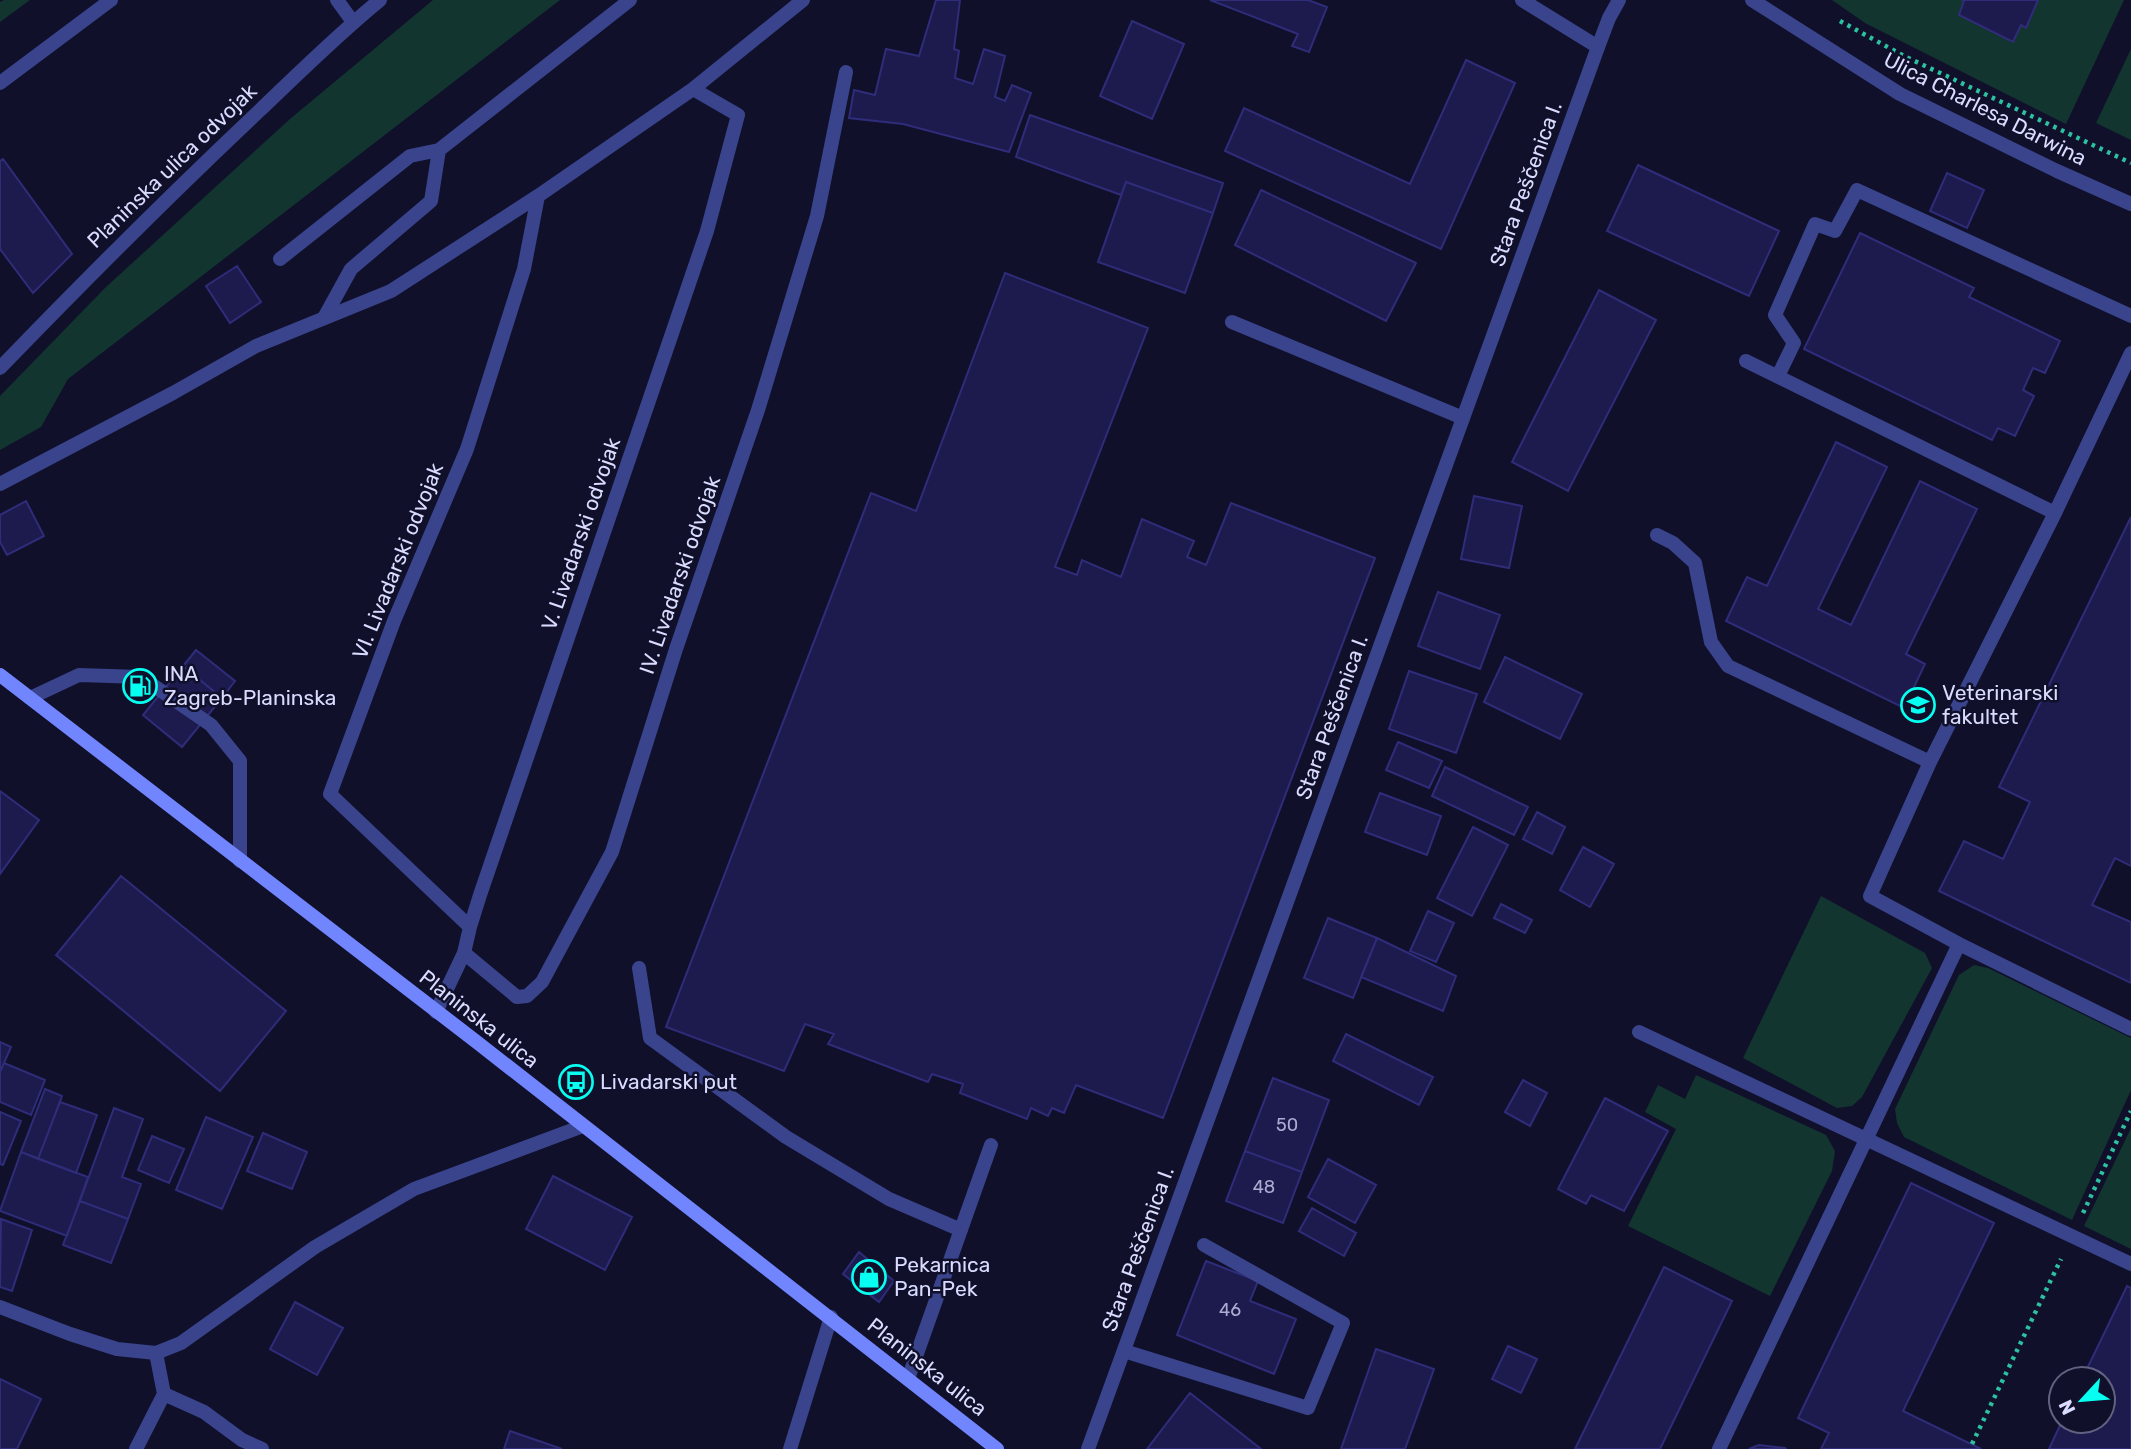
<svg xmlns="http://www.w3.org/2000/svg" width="2131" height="1449" font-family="Rubik,sans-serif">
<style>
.green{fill:#13352f}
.building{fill:#1d1b4d;stroke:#2f2c7a;stroke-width:2}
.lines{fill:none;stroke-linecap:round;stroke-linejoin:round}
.path{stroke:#2cc1a0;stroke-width:4.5;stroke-dasharray:3.5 5;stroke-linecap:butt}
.lane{stroke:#39448c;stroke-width:14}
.street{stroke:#39448c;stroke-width:14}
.secondary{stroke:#7185ff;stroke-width:14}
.labels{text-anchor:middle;stroke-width:5;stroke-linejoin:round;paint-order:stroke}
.number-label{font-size:18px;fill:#abacd2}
.street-label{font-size:21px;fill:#dadcff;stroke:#10102b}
.poi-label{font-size:21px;fill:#dadcff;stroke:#10102b;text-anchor:start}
</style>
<rect width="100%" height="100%" fill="#10102b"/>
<!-- green -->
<path class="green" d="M 4,0 L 30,0 L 0,22 L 0,2 Z
M 433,0 L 560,0 L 68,379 L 41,427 L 0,450 L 0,396 L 106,287 L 290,119 Z
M 1832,0 L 1962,0 L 1964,1 L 1959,15 L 2013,41 L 2021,25 L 2026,27 L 2038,0 L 2124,0 L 2066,124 L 1865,23 Z
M 2131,49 L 2131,140 L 2096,123 Z
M 1821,896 L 1925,953 L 1932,968 L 1862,1097 L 1852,1106 L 1837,1108 L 1743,1058 Z
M 1974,965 L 1988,968 L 2131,1038 L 2131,1090 L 2072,1220 L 1904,1137 L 1897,1123 L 1895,1109 L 1959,975 Z
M 1696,1075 L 1826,1135 L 1835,1151 L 1832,1171 L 1770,1296 L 1628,1226 L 1676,1129 L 1645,1112 L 1658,1085 L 1685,1099 Z
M 2131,1128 L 2131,1249 L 2084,1226 Z"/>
<!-- building -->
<path class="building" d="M 936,0 L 960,0 L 954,49 L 959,51 L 955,78 L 973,84 L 984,49 L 1005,56 L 995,97 L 1005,101 L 1012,85 L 1031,93 L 1009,152 L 903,124 L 849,118 L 854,90 L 875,95 L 886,49 L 919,56 Z
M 1210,0 L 1308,0 L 1327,7 L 1309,52 L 1292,46 L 1298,34 Z
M 1962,0 L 2038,0 L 2026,28 L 2021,25 L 2013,42 L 1959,15 L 1964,1 Z
M 1132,21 L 1184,44 L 1152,119 L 1100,96 Z
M 1466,60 L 1515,83 L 1441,249 L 1225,151 L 1244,108 L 1410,184 Z
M 1030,115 L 1223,183 L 1213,213 L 1126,182 L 1121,195 L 1016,157 Z
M 3,159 L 72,254 L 33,293 L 0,249 L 0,161 Z
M 1638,165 L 1779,231 L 1749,296 L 1607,231 Z
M 1947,173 L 1984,190 L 1967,228 L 1930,211 Z
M 1126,182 L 1213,213 L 1185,293 L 1098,262 Z
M 1261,190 L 1416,263 L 1386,321 L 1235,245 Z
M 1860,233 L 1974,288 L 1969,297 L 2060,341 L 2045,373 L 2033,368 L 2023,390 L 2034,396 L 2015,436 L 1998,428 L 1992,440 L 1804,349 Z
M 237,266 L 261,302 L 230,323 L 206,286 Z
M 1005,273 L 1148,328 L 1055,567 L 1077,575 L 1082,560 L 1121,577 L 1142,519 L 1194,541 L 1187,557 L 1206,565 L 1231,503 L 1375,558 L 1163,1118 L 1076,1085 L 1064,1113 L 1052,1108 L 1048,1116 L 1031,1108 L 1027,1119 L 960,1093 L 963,1084 L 932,1074 L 928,1082 L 828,1044 L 834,1034 L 805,1024 L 784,1071 L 666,1027 L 871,493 L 916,511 Z
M 1599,290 L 1656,320 L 1568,491 L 1512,462 Z
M 1836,442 L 1887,467 L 1818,609 L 1851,625 L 1920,481 L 1977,509 L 1906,654 L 1925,664 L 1904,708 L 1726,621 L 1747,577 L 1767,586 Z
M 1474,496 L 1522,506 L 1509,568 L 1461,559 Z
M 26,501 L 44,536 L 7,555 L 0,542 L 0,515 Z
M 2131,517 L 2131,866 L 2115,858 L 2092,905 L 2131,922 L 2131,983 L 1939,891 L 1964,841 L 2003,859 L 2030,802 L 1999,787 Z
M 1438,592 L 1500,615 L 1480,669 L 1418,646 Z
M 196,650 L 235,681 L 222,698 L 183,666 Z
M 1505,657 L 1582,694 L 1560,739 L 1484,702 Z
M 183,666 L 222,698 L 182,747 L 143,715 Z
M 1409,671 L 1477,694 L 1456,753 L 1389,729 Z
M 1398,742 L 1442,761 L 1429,788 L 1386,770 Z
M 1445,767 L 1528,807 L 1514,835 L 1432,796 Z
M 0,791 L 39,820 L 0,874 Z
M 1380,793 L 1441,816 L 1427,855 L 1365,832 Z
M 1537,812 L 1565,827 L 1552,854 L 1523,839 Z
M 1473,827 L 1508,845 L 1472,916 L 1437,898 Z
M 1583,847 L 1614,864 L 1590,907 L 1560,890 Z
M 121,876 L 286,1011 L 220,1091 L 56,955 Z
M 1501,904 L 1532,920 L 1525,933 L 1494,918 Z
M 1428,911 L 1454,923 L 1436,962 L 1410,951 Z
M 1328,918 L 1377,938 L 1353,998 L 1304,978 Z
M 1377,938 L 1456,976 L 1443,1011 L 1361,977 Z
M 1346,1034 L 1433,1077 L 1419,1105 L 1333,1061 Z
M 0,1042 L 11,1047 L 0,1072 Z
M 4,1063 L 45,1080 L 31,1115 L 0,1102 L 0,1072 Z
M 1273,1078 L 1329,1100 L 1302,1172 L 1245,1151 Z
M 1523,1080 L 1547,1093 L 1530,1126 L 1505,1112 Z
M 45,1089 L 62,1096 L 38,1159 L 21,1152 Z
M 1605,1098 L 1668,1131 L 1624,1211 L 1591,1195 L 1586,1204 L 1558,1189 Z
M 60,1102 L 97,1115 L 76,1173 L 38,1159 Z
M 114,1108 L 143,1119 L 122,1177 L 141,1184 L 128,1219 L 80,1201 Z
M 0,1112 L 21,1121 L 3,1165 L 0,1164 Z
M 206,1117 L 253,1137 L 222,1209 L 176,1190 Z
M 263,1133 L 307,1152 L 292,1189 L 247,1171 Z
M 152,1136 L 184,1149 L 169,1183 L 138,1170 Z
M 1245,1151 L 1302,1172 L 1283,1223 L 1226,1201 Z
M 21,1152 L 88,1177 L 67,1236 L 0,1211 Z
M 1328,1159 L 1376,1185 L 1355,1223 L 1308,1197 Z
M 553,1176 L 632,1217 L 605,1270 L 526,1229 Z
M 1911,1183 L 1994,1223 L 1903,1411 L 1981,1449 L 1821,1449 L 1829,1433 L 1798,1418 Z
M 80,1201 L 128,1219 L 111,1263 L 63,1245 Z
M 1312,1208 L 1356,1233 L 1344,1256 L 1299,1231 Z
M 1,1219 L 32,1230 L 12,1291 L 0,1287 Z
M 859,1252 L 894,1281 L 879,1302 L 843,1274 Z
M 1206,1261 L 1258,1281 L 1250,1301 L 1296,1319 L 1274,1374 L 1177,1335 Z
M 1664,1267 L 1732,1301 L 1660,1449 L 1575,1449 Z
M 2127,1286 L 2131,1288 L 2131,1449 L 2049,1449 L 2062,1421 L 2103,1421 L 2103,1379 L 2082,1379 Z
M 295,1302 L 343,1328 L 317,1375 L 270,1349 Z
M 1508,1346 L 1537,1359 L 1521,1393 L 1492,1379 Z
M 1376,1349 L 1434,1369 L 1405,1449 L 1341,1449 Z
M 0,1379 L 41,1399 L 17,1449 L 0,1449 Z
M 1190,1393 L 1261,1449 L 1147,1449 Z
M 510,1431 L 562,1449 L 504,1449 Z
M 1759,1445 L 1785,1448 L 1786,1449 L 1749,1449 Z"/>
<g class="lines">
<!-- path -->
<path class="path" d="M 1840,21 L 1904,56 L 2131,163
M 2083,1213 L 2131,1111
M 1972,1444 L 2061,1259"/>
<!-- lane -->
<path class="lane" d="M 337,0 L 353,22
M 1522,0 L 1598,47
M 0,83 L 111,0
M 280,259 L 410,156 L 439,150
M 324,318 L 351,269 L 431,201 L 439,150 L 630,0
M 1232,322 L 1463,418
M 1746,361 L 2055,513
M 1778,376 L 1794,343 L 1775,315 L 1815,224 L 1835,231 L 1857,190 L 2131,316
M 1657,535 L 1673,543 L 1695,563 L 1711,642 L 1728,666 L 1930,762
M 30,698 L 79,675 L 141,677 L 211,725 L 240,761 L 240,861
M 1959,944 L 1870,896 L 1930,762 L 2055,513 L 2131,353
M 639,968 L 650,1038 L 786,1137 L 889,1199 L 961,1230
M 1639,1032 L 2131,1264
M 1124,1351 L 1308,1408 L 1343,1323 L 1204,1245
M 908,1379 L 991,1145
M 1719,1449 L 1959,944 L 2131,1029"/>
<!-- street -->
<path class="street" d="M 1752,0 L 1900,94 L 2057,171 L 2131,204
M 0,368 C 84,281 170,195 258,112 C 298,74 337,35 380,0
M 0,484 L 173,393 L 256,346 L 391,291 L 538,196 L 693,89 L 803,0
M 470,927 L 330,794 L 394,621 L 467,449 L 524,269 L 538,196
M 464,953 L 517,997 L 527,996 L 542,982 L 612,852 L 676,649 L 758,410 L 817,216 L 846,72
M 436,1012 L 464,953 L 470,927 L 480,895 L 707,231 L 738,115 L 693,89
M 0,1307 L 70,1334 L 117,1349 L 156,1353 L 181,1343 L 315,1247 L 414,1189 L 583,1126
M 164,1394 L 204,1412 L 242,1440 L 262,1449
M 136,1449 L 164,1394 L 156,1353
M 790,1449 L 831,1317
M 1088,1449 L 1598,47 L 1609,18 L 1619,0"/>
<!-- secondary -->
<path class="secondary" d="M 0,675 L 478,1043 L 997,1449"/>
</g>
<!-- icons -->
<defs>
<g id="fuel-ring" transform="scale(1.75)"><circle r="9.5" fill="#10102b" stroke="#06fff0" stroke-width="1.5"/><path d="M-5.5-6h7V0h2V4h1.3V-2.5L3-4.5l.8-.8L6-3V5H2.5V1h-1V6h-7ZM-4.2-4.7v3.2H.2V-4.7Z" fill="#06fff0"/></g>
<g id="university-ring" transform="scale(1.75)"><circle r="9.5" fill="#10102b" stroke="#06fff0" stroke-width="1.5"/><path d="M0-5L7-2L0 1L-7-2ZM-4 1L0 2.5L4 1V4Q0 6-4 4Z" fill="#06fff0"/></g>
<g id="bus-ring" transform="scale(1.75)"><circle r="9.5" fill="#10102b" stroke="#06fff0" stroke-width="1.5"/><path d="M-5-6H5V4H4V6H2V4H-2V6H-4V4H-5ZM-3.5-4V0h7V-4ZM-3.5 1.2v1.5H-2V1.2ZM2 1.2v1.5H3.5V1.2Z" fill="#06fff0"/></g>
<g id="shop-ring" transform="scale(1.75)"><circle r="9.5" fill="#10102b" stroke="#06fff0" stroke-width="1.5"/><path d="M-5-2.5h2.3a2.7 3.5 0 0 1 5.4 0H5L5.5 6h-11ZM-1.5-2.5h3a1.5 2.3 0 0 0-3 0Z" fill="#06fff0"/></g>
</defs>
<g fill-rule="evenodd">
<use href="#fuel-ring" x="140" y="686"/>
<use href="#university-ring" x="1918" y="705"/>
<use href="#bus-ring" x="576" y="1082"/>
<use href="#shop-ring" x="869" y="1277"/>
</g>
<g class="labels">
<!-- number labels -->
<g class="number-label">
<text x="1287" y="1131">50</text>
<text x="1264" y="1193">48</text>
<text x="1230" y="1316">46</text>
</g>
<!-- street labels -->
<g class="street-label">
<text transform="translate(1985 109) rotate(27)" y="7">Ulica Charlesa Darwina</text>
<text transform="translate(172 166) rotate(-44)" y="7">Planinska ulica odvojak</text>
<text transform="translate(1526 184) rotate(-70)" y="7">Stara Peščenica I.</text>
<text transform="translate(581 534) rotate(-71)" y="7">V. Livadarski odvojak</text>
<text transform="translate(398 561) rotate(-68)" y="7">VI. Livadarski odvojak</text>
<text transform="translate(680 575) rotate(-71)" y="7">IV. Livadarski odvojak</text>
<text transform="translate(1332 717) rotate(-70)" y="7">Stara Peščenica I.</text>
<text transform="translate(479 1019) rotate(38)" y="7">Planinska ulica</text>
<text transform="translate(1138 1249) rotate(-70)" y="7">Stara Peščenica I.</text>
<text transform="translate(927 1367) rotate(38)" y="7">Planinska ulica</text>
</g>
<!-- poi labels -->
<g class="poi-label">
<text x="164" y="681">INA<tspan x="164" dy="24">Zagreb-Planinska</tspan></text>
<text x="1942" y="700">Veterinarski<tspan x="1942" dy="24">fakultet</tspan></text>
<text x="600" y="1089">Livadarski put</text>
<text x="894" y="1272">Pekarnica<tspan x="894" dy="24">Pan-Pek</tspan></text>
</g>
</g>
<!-- north arrow -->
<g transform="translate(2082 1400) rotate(244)"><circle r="33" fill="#10102b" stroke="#616280" stroke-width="2"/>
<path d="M0-5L12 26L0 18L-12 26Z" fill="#06fff0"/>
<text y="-10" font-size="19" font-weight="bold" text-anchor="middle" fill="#dadcff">N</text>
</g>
</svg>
